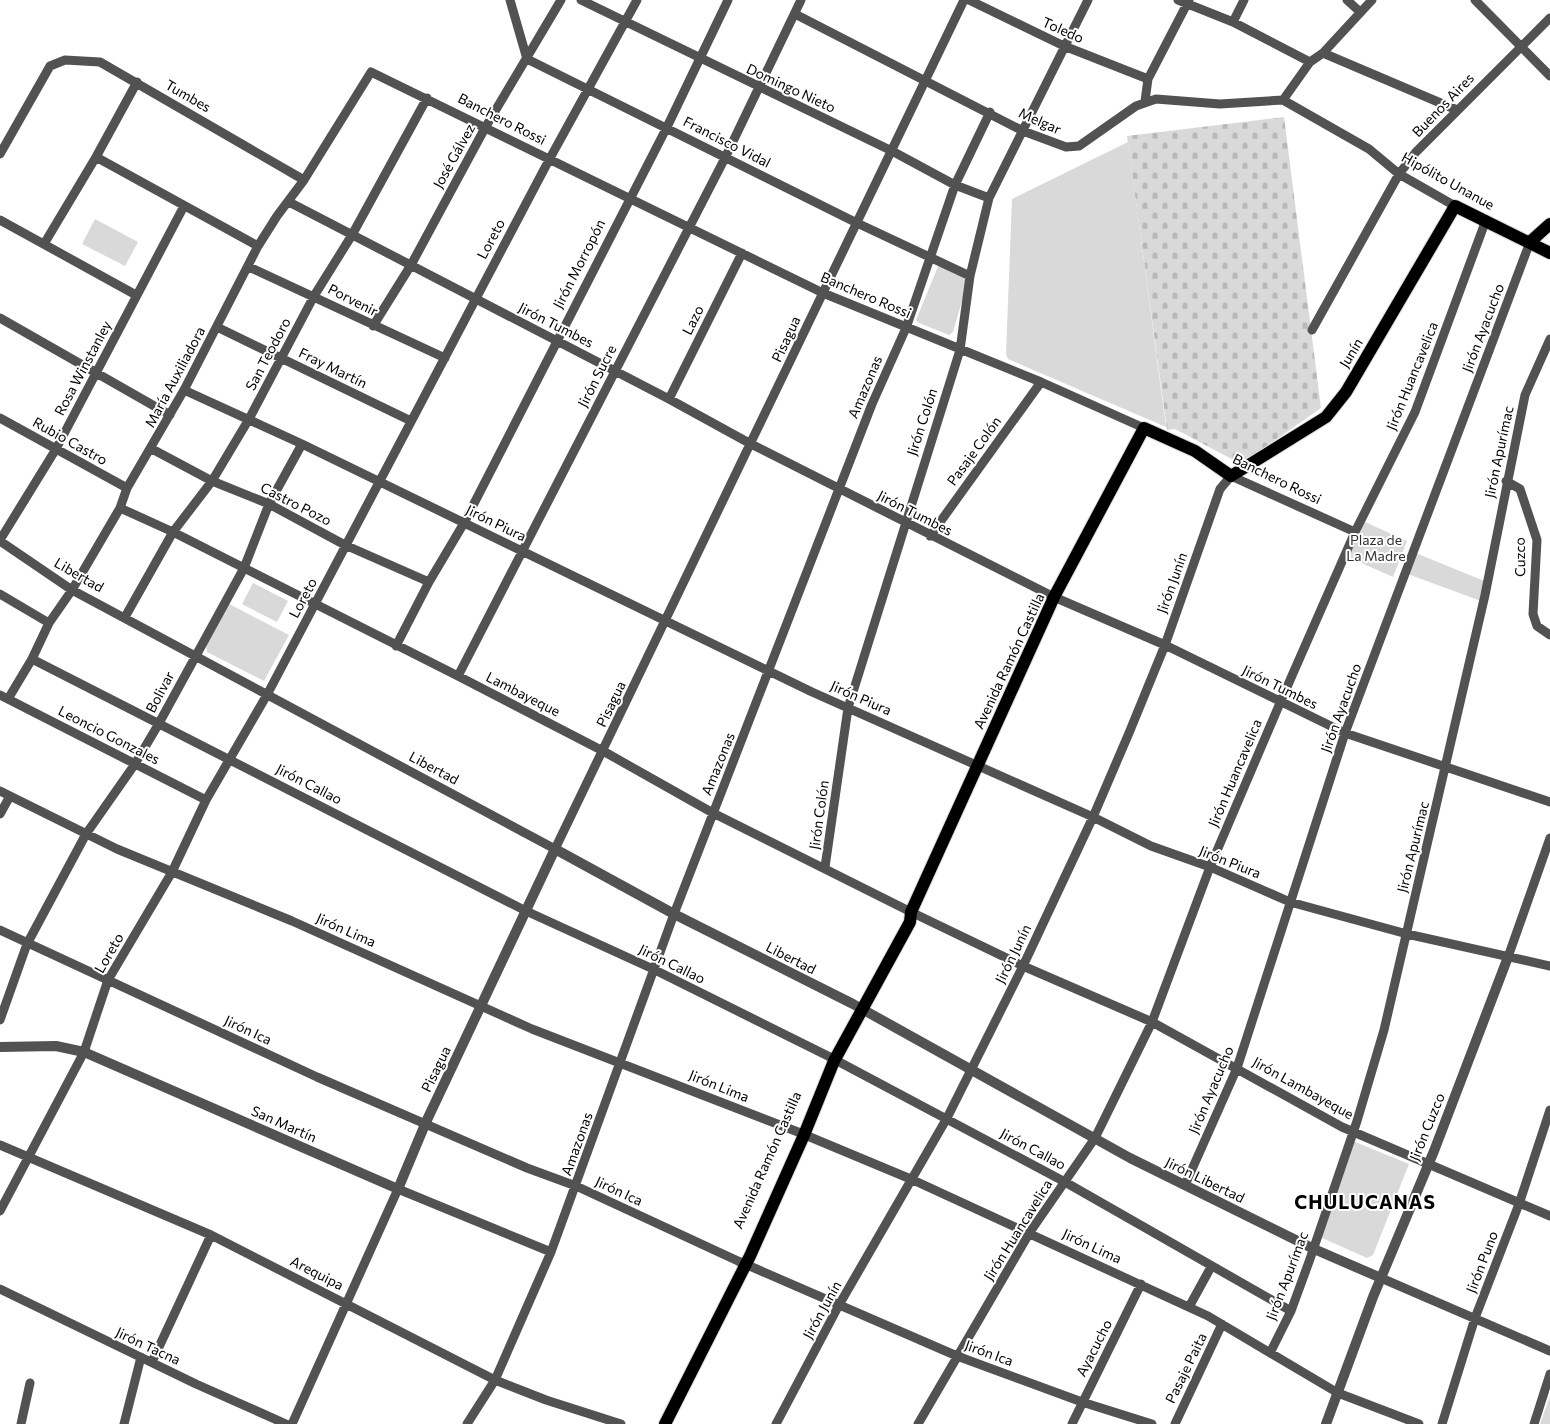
<svg xmlns="http://www.w3.org/2000/svg" width="1550" height="1424" font-family="Commissioner,sans-serif">
<style>
.green{fill:#d9d9d9}
.cemetery{fill:url(#cemetery-stones)}
.lines{fill:none;stroke-linecap:round;stroke-linejoin:round}
.primary-casing{stroke:#dbdbdb;stroke-width:14}
.minor{stroke:#525252;stroke-width:9}
.tertiary{stroke:#525252;stroke-width:10}
.primary{stroke:#000;stroke-width:12}
.labels{text-anchor:middle;stroke-width:4;stroke-linejoin:round;paint-order:stroke}
.street-label{font-size:14px;fill:#000;stroke:#fff}
.park-label{font-size:14px;fill:#303030;stroke:#fff}
.district-label{font-size:19px;font-weight:bold;letter-spacing:1px;fill:#000;stroke:#fff}
</style>
<defs>
<pattern id="cemetery-stones" width="16" height="16" patternUnits="userSpaceOnUse" patternTransform="scale(1.25)"><rect width="16" height="16" fill="#d9d9d9"/><path d="M2 7V4a2 2 0 0 1 4 0v3zM10 15v-3a2 2 0 0 1 4 0v3z" fill="#b8b8b8"/></pattern>
</defs>
<rect width="100%" height="100%" fill="#fff"/>
<!-- green -->
<path class="green" d="M 1128,142 L 1166,427 L 1008,359 L 1006,354 L 1012,199 Z
M 95,219 L 138,242 L 125,266 L 82,244 Z
M 939,264 L 968,280 L 953,332 L 949,335 L 919,323 L 916,320 Z
M 1365,522 L 1407,541 L 1393,577 L 1348,557 Z
M 1413,552 L 1487,582 L 1481,601 L 1405,573 Z
M 253,583 L 288,601 L 277,622 L 242,604 Z
M 229,604 L 289,635 L 264,681 L 207,652 L 206,645 Z
M 1353,1141 L 1409,1164 L 1373,1255 L 1367,1258 L 1320,1237 Z
M 1550,1396 L 1550,1424 L 1540,1424 Z"/>
<!-- cemetery -->
<path class="cemetery" d="M 1284,117 L 1321,408 L 1241,464 L 1175,429 L 1167,430 L 1127,136 Z"/>
<g class="lines">
<!-- primary casing -->
<g class="primary-casing">
<path id="primary" d="M 1530,242 L 1550,224
M 665,1424 L 750,1256 L 804,1135 L 834,1061 L 910,922 L 911,912 L 1054,597 L 1144,428 L 1195,451 L 1231,476 L 1326,417 L 1346,392 L 1455,206 L 1550,253"/>
</g>
<!-- minor -->
<path class="minor" d="M 510,0 L 527,59 L 857,223 L 970,276
M 581,0 L 892,151 L 955,185 L 989,198
M 969,0 L 1064,46 L 1148,79
M 1178,0 L 1233,22 L 1310,62
M 1347,0 L 1359,11
M 1475,0 L 1550,76
M 795,14 L 1023,131 L 1066,147 L 1079,146 L 1136,106 L 1156,99 L 1220,104 L 1283,100
M 1233,22 L 1244,0
M 1323,53 L 1457,110
M 1283,100 L 1369,149 L 1399,174 L 1455,206
M 1283,100 L 1310,62 L 1323,53 L 1372,0
M 1145,101 L 1148,79 L 1189,0
M 0,154 L 50,66 L 65,60 L 100,62 L 304,180
M 96,157 L 258,246
M 289,202 L 669,399 L 751,444 L 1054,597 L 1165,645 L 1345,733 L 1550,802
M 0,220 L 136,295
M 44,244 L 96,157 L 137,82
M 249,267 L 445,358
M 0,318 L 170,415
M 373,326 L 411,265 L 485,128 L 561,0
M 217,327 L 411,421
M 1312,330 L 1399,174 L 1416,152 L 1550,18
M 184,390 L 302,444 L 812,692 L 1093,817 L 1151,846 L 1210,867 L 1290,902 L 1407,934 L 1550,966
M 669,399 L 742,253
M 0,418 L 127,488
M 152,449 L 212,481 L 269,504 L 345,545 L 429,582
M 1506,481 L 1520,489 L 1537,540 L 1533,614 L 1537,626 L 1550,635
M 120,508 L 173,532 L 458,676 L 603,751 L 713,813 L 911,912 L 1023,966 L 1152,1022 L 1342,1127 L 1550,1216
M 930,536 L 1041,382
M 0,540 L 56,449 L 184,206
M 0,541 L 72,590 L 555,849 L 964,0
M 0,594 L 49,623
M 125,617 L 173,532 L 212,481 L 249,419 L 314,296 L 352,235 L 427,98
M 396,646 L 429,582 L 464,523 L 667,127 L 728,0
M 32,659 L 526,911 L 653,969 L 828,1056 L 1065,1182 L 1291,1311
M 458,676 L 725,158 L 801,0
M 0,695 L 206,800
M 8,699 L 32,659 L 49,623 L 72,590 L 120,508 L 127,488 L 184,390 L 258,246 L 277,216 L 304,180 L 371,72 L 823,293 L 1041,382 L 1144,428
M 0,791 L 117,849 L 292,921 L 532,1029 L 798,1132 L 913,1180 L 1208,1316 L 1338,1393 L 1419,1424
M 0,814 L 10,796
M 825,867 L 848,708 L 960,350 L 970,276 L 989,198 L 1088,0
M 0,930 L 317,1077 L 527,1168 L 576,1186 L 738,1261 L 957,1356 L 1082,1402 L 1152,1424
M 1508,957 L 1550,838
M 0,1020 L 27,944 L 86,834 L 135,764 L 158,725 L 244,568 L 269,504 L 302,444
M 0,1145 L 211,1235 L 495,1380 L 546,1400 L 621,1424
M 1185,1185 L 1237,1068 L 1345,733 L 1530,242
M 0,1211 L 84,1052 L 108,980 L 172,872 L 206,800 L 268,693 L 549,160 L 637,0
M 1381,1278 L 1550,1351
M 0,1289 L 196,1384 L 286,1424
M 1189,1307 L 1211,1267
M 1270,1353 L 1291,1311 L 1310,1259 L 1357,1121 L 1384,1030 L 1485,595 L 1525,395 L 1550,339
M 152,1362 L 211,1235
M 21,1424 L 30,1383
M 124,1424 L 141,1357
M 292,1424 L 398,1189 L 551,1252
M 467,1424 L 495,1380 L 551,1252 L 674,914 L 872,404 L 906,328 L 955,185 L 990,112
M 776,1424 L 839,1305 L 947,1118 L 1023,966 L 1093,817 L 1129,733 L 1165,645 L 1220,489 L 1231,476 L 1355,532
M 918,1424 L 1030,1232 L 1095,1138 L 1152,1022 L 1210,867 L 1280,703 L 1355,532 L 1415,412 L 1486,220
M 1072,1424 L 1141,1284
M 1175,1424 L 1222,1324
M 1442,1424 L 1475,1318 L 1519,1204 L 1550,1110
M 1534,1424 L 1550,1374"/>
<!-- tertiary -->
<path class="tertiary" d="M 0,1047 L 56,1046 L 84,1052 L 398,1189 L 426,1122 L 555,849 L 674,914 L 853,1004 L 1130,1158 L 1314,1249 L 1381,1278
M 1326,1424 L 1373,1297 L 1434,1151 L 1508,957"/>
<!-- primary -->
<use href="#primary" class="primary"/>
</g>
<g class="labels">
<!-- street labels -->
<g class="street-label">
<text transform="translate(1063 30) rotate(24)" y="5">Toledo</text>
<text transform="translate(791 88) rotate(25)" y="5">Domingo Nieto</text>
<text transform="translate(188 96) rotate(30)" y="5">Tumbes</text>
<text transform="translate(1443 105) rotate(-46)" y="5">Buenos Aires</text>
<text transform="translate(502 119) rotate(27)" y="5">Banchero Rossi</text>
<text transform="translate(1040 121) rotate(24)" y="5">Melgar</text>
<text transform="translate(727 142) rotate(27)" y="5">Francisco Vidal</text>
<text transform="translate(454 156) rotate(-61)" y="5">José Gálvez</text>
<text transform="translate(1448 181) rotate(29)" y="5">Hipólito Unanue</text>
<text transform="translate(491 239) rotate(-62)" y="5">Loreto</text>
<text transform="translate(579 264) rotate(-63)" y="5">Jirón Morropón</text>
<text transform="translate(866 295) rotate(23)" y="5">Banchero Rossi</text>
<text transform="translate(353 300) rotate(27)" y="5">Porvenir</text>
<text transform="translate(693 320) rotate(-64)" y="5">Lazo</text>
<text transform="translate(556 325) rotate(27)" y="5">Jirón Tumbes</text>
<text transform="translate(1483 328) rotate(-69)" y="5">Jirón Ayacucho</text>
<text transform="translate(786 339) rotate(-65)" y="5">Pisagua</text>
<text transform="translate(1351 353) rotate(-59)" y="5">Junín</text>
<text transform="translate(268 354) rotate(-62)" y="5">San Teodoro</text>
<text transform="translate(83 368) rotate(-62)" y="5">Rosa Winstanley</text>
<text transform="translate(333 368) rotate(26)" y="5">Fray Martín</text>
<text transform="translate(597 376) rotate(-63)" y="5">Jirón Sucre</text>
<text transform="translate(1412 376) rotate(-68)" y="5">Jirón Huancavelica</text>
<text transform="translate(175 377) rotate(-62)" y="5">María Auxiliadora</text>
<text transform="translate(865 387) rotate(-67)" y="5">Amazonas</text>
<text transform="translate(922 422) rotate(-72)" y="5">Jirón Colón</text>
<text transform="translate(70 441) rotate(29)" y="5">Rubio Castro</text>
<text transform="translate(974 451) rotate(-54)" y="5">Pasaje Colón</text>
<text transform="translate(1499 452) rotate(-78)" y="5">Jirón Apurímac</text>
<text transform="translate(1277 479) rotate(26)" y="5">Banchero Rossi</text>
<text transform="translate(296 504) rotate(27)" y="5">Castro Pozo</text>
<text transform="translate(915 513) rotate(27)" y="5">Jirón Tumbes</text>
<text transform="translate(496 523) rotate(26)" y="5">Jirón Piura</text>
<text transform="translate(1520 557) rotate(-91)" y="5">Cuzco</text>
<text transform="translate(79 575) rotate(30)" y="5">Libertad</text>
<text transform="translate(1172 583) rotate(-70)" y="5">Jirón Junín</text>
<text transform="translate(303 598) rotate(-62)" y="5">Loreto</text>
<text transform="translate(1009 661) rotate(-65)" y="5">Avenida Ramón Castilla</text>
<text transform="translate(1280 687) rotate(26)" y="5">Jirón Tumbes</text>
<text transform="translate(160 692) rotate(-62)" y="5">Bolivar</text>
<text transform="translate(523 694) rotate(27)" y="5">Lambayeque</text>
<text transform="translate(861 698) rotate(24)" y="5">Jirón Piura</text>
<text transform="translate(611 704) rotate(-64)" y="5">Pisagua</text>
<text transform="translate(1341 708) rotate(-70)" y="5">Jirón Ayacucho</text>
<text transform="translate(109 735) rotate(27)" y="5">Leoncio Gonzales</text>
<text transform="translate(718 764) rotate(-68)" y="5">Amazonas</text>
<text transform="translate(434 768) rotate(28)" y="5">Libertad</text>
<text transform="translate(1235 773) rotate(-67)" y="5">Jirón Huancavelica</text>
<text transform="translate(309 784) rotate(27)" y="5">Jirón Callao</text>
<text transform="translate(819 815) rotate(-82)" y="5">Jirón Colón</text>
<text transform="translate(1413 847) rotate(-76)" y="5">Jirón Apurímac</text>
<text transform="translate(1230 862) rotate(22)" y="5">Jirón Piura</text>
<text transform="translate(346 930) rotate(24)" y="5">Jirón Lima</text>
<text transform="translate(109 953) rotate(-60)" y="5">Loreto</text>
<text transform="translate(1013 954) rotate(-64)" y="5">Jirón Junín</text>
<text transform="translate(791 958) rotate(27)" y="5">Libertad</text>
<text transform="translate(672 964) rotate(26)" y="5">Jirón Callao</text>
<text transform="translate(248 1030) rotate(25)" y="5">Jirón Ica</text>
<text transform="translate(436 1069) rotate(-64)" y="5">Pisagua</text>
<text transform="translate(719 1086) rotate(22)" y="5">Jirón Lima</text>
<text transform="translate(1303 1088) rotate(29)" y="5">Jirón Lambayeque</text>
<text transform="translate(1211 1090) rotate(-67)" y="5">Jirón Ayacucho</text>
<text transform="translate(284 1124) rotate(24)" y="5">San Martín</text>
<text transform="translate(1427 1127) rotate(-68)" y="5">Jirón Cuzco</text>
<text transform="translate(577 1144) rotate(-70)" y="5">Amazonas</text>
<text transform="translate(1033 1149) rotate(28)" y="5">Jirón Callao</text>
<text transform="translate(767 1160) rotate(-66)" y="5">Avenida Ramón Castilla</text>
<text transform="translate(1205 1180) rotate(26)" y="5">Jirón Libertad</text>
<text transform="translate(619 1191) rotate(25)" y="5">Jirón Ica</text>
<text transform="translate(1018 1230) rotate(-58)" y="5">Jirón Huancavelica</text>
<text transform="translate(1092 1246) rotate(25)" y="5">Jirón Lima</text>
<text transform="translate(1482 1262) rotate(-69)" y="5">Jirón Puno</text>
<text transform="translate(317 1273) rotate(27)" y="5">Arequipa</text>
<text transform="translate(1287 1276) rotate(-69)" y="5">Jirón Apurímac</text>
<text transform="translate(822 1310) rotate(-61)" y="5">Jirón Junín</text>
<text transform="translate(148 1346) rotate(25)" y="5">Jirón Tacna</text>
<text transform="translate(1094 1348) rotate(-63)" y="5">Ayacucho</text>
<text transform="translate(989 1353) rotate(20)" y="5">Jirón Ica</text>
<text transform="translate(1186 1368) rotate(-64)" y="5">Pasaje Paita</text>
</g>
<!-- park labels -->
<g class="park-label">
<text x="1376" y="545">Plaza de<tspan x="1376" dy="16">La Madre</tspan></text>
</g>
<!-- district labels -->
<g class="district-label">
<text x="1365" y="1209">CHULUCANAS</text>
</g>
</g>
</svg>
